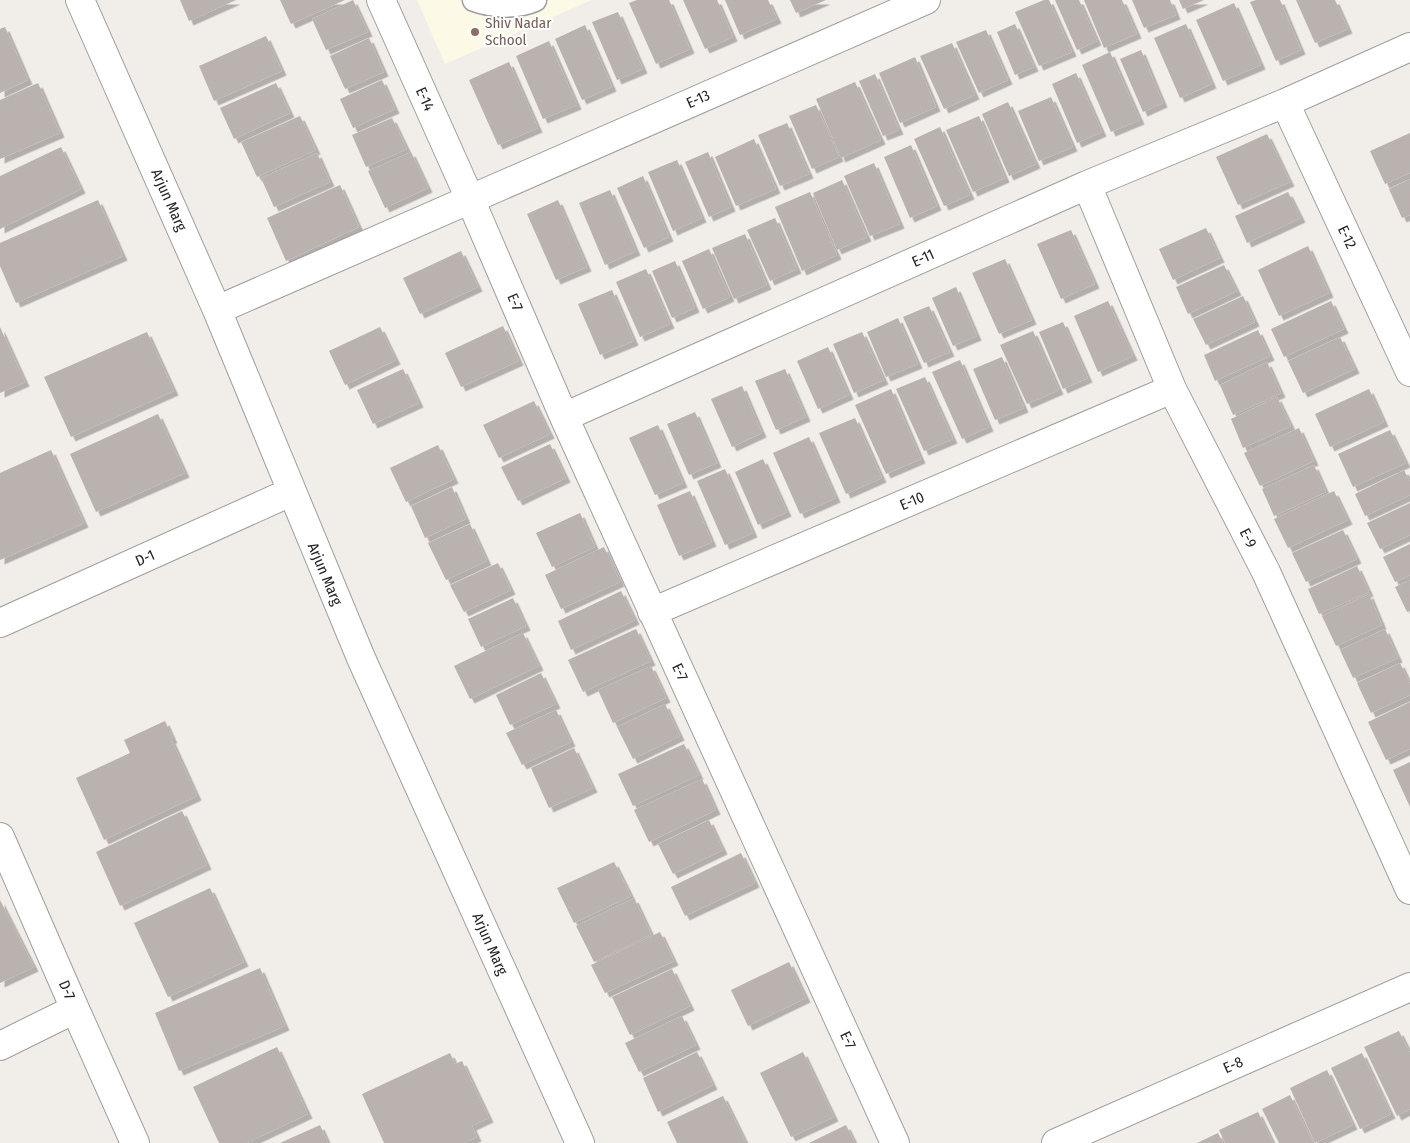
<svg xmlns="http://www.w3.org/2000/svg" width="1410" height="1143" font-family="'Fira Sans Condensed',sans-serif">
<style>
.education{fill:#fcf9e7}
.building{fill:#bab2af;filter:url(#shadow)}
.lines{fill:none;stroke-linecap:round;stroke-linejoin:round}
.lane-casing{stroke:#9f9f9f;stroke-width:25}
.street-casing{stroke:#9f9f9f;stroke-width:30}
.lane{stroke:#fff;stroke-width:22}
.street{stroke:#fff;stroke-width:28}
.education-dot{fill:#8d6e63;stroke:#fff;stroke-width:2}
.labels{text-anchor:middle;stroke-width:4;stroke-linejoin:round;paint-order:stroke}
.education-label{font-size:15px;fill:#785e54;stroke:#fff;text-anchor:start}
.street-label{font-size:15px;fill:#222;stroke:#fff}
</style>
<defs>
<filter id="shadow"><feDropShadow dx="4.5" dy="4.5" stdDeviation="0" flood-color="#0004"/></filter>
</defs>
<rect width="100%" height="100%" fill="#f1ede9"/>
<!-- education -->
<path class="education" d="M 417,0 L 592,0 L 445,64 Z"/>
<!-- building -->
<path class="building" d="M 180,0 L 236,0 L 189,21 Z
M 280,0 L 345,0 L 291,24 Z
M 353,0 L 368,32 L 326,50 L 312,19 Z
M 637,0 L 669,0 L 690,49 L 656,64 L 629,3 Z
M 683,0 L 717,0 L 733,37 L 705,49 Z
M 725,0 L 768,0 L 777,19 L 740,35 Z
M 790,0 L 826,0 L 796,13 Z
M 1044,0 L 1049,0 L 1072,52 L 1039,66 L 1015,12 Z
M 1055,0 L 1079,0 L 1097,41 L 1077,50 Z
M 1084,0 L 1122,0 L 1137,34 L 1104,48 Z
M 1132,0 L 1170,0 L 1176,15 L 1144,28 Z
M 1179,0 L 1204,0 L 1183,9 Z
M 1256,0 L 1280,0 L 1301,50 L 1276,61 L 1250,2 Z
M 1296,0 L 1335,0 L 1348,29 L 1315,43 Z
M 1234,3 L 1261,65 L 1223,81 L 1196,20 Z
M 618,12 L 643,69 L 617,80 L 592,22 Z
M 1015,24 L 1034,67 L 1015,75 L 997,32 Z
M 1186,24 L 1212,84 L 1180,98 L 1154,38 Z
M 585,25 L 612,87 L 582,100 L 555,39 Z
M 5,27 L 28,80 L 0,93 L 0,29 Z
M 986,30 L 1008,80 L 979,93 L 956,42 Z
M 266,36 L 282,71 L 214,101 L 199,66 Z
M 369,38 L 384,72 L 345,89 L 330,56 Z
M 549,41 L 577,105 L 543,119 L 516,56 Z
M 952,43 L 975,95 L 944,109 L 920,56 Z
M 1141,50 L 1163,103 L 1143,112 L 1120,59 Z
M 1110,52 L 1140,120 L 1111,132 L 1082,65 Z
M 915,57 L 936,107 L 900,123 L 879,73 Z
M 509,62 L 538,128 L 498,145 L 469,80 Z
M 1076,73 L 1102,132 L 1077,143 L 1052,84 Z
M 875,74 L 899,130 L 883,136 L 859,81 Z
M 382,80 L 395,109 L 353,128 L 340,99 Z
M 855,82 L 881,140 L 841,158 L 816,99 Z
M 38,83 L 60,133 L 0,159 L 0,100 Z
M 276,83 L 290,113 L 234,139 L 220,108 Z
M 1051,97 L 1073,147 L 1039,161 L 1018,111 Z
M 1008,102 L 1036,164 L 1009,176 L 982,114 Z
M 816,105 L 839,157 L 812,169 L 789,116 Z
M 300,116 L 316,150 L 257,177 L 241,142 Z
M 979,116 L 1005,178 L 973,192 L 946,130 Z
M 392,118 L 407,149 L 366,167 L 352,135 Z
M 787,123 L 809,174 L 780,186 L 758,135 Z
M 940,127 L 970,195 L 944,206 L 914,139 Z
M 1410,133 L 1410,173 L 1385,184 L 1370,151 Z
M 1267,134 L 1290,182 L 1238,205 L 1216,157 Z
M 754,139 L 776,189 L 736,206 L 715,157 Z
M 911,145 L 937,206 L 910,218 L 884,157 Z
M 61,147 L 81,189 L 0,229 L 0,176 Z
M 411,152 L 428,188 L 385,208 L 368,171 Z
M 708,152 L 731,207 L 709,217 L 685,162 Z
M 317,153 L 330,182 L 274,207 L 261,178 Z
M 677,160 L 702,218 L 673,231 L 648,172 Z
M 874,163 L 900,224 L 870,236 L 844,176 Z
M 643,176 L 669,237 L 644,248 L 617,188 Z
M 1410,179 L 1410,215 L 1402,218 L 1389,189 Z
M 842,180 L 867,237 L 837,250 L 813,193 Z
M 340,185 L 359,227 L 286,261 L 267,218 Z
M 610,190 L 636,251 L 605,265 L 579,203 Z
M 810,192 L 837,255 L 802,271 L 775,207 Z
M 1288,192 L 1301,218 L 1247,243 L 1235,216 Z
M 98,200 L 123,256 L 16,303 L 0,266 L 0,243 Z
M 558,200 L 587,267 L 556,280 L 527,214 Z
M 775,218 L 797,269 L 770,281 L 747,230 Z
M 1206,228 L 1220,258 L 1173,280 L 1159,249 Z
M 1071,230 L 1095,284 L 1061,299 L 1037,244 Z
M 745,234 L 767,285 L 734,299 L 712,248 Z
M 1308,246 L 1329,293 L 1279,316 L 1258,270 Z
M 709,249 L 730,297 L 703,309 L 682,261 Z
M 461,251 L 478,287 L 420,314 L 403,278 Z
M 1005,259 L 1032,320 L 999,334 L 972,273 Z
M 675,261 L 695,308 L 672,318 L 652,271 Z
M 1224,265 L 1237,291 L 1188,314 L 1176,287 Z
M 646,269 L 670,324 L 640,337 L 616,282 Z
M 956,287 L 977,336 L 953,346 L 932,298 Z
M 612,290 L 634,341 L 600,355 L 578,304 Z
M 1243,296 L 1255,322 L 1206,345 L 1193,319 Z
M 1108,301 L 1133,356 L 1098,372 L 1074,316 Z
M 1331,301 L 1344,329 L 1284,357 L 1271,329 Z
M 929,306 L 950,352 L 924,363 L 903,317 Z
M 898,318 L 918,364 L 886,377 L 867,332 Z
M 1063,322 L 1088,378 L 1063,389 L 1039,332 Z
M 503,326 L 519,361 L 461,387 L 445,353 Z
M 0,327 L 25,382 L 0,393 Z
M 380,327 L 396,360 L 345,385 L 329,351 Z
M 1258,330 L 1270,356 L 1215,381 L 1204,355 Z
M 1033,331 L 1059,390 L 1027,404 L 1000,345 Z
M 147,332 L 174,391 L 71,437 L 44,377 Z
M 862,332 L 884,380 L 854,393 L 833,344 Z
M 1340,337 L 1355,369 L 1303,393 L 1288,361 Z
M 828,347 L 849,395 L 818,409 L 797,361 Z
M 1002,357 L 1024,408 L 995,420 L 973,369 Z
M 960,360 L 989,427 L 962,439 L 932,372 Z
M 1267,362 L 1281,393 L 1233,415 L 1220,385 Z
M 403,369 L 419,403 L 373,424 L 357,390 Z
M 785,369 L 806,417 L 776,430 L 755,381 Z
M 925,377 L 953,439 L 924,451 L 896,389 Z
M 742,386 L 762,433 L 732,447 L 711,399 Z
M 891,389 L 921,459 L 886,474 L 855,405 Z
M 1369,389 L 1384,422 L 1330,447 L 1315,414 Z
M 1277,397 L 1291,426 L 1243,448 L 1231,419 Z
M 534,401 L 550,434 L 499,458 L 483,425 Z
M 695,412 L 717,463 L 689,475 L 667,424 Z
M 158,414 L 185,473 L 96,512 L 70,454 Z
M 855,418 L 882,478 L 846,494 L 819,433 Z
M 658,425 L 683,483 L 655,495 L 629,438 Z
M 1299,428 L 1314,461 L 1260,486 L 1244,453 Z
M 1390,430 L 1406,463 L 1353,487 L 1338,454 Z
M 809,437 L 836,498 L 800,514 L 773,453 Z
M 550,444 L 566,478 L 518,501 L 501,467 Z
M 438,445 L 454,479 L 406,502 L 390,468 Z
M 51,450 L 84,523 L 0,560 L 0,473 Z
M 763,459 L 787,512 L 758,525 L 735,472 Z
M 1314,465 L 1326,492 L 1274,516 L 1262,489 Z
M 725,469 L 753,533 L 725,545 L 697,481 Z
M 1404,470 L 1410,482 L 1410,495 L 1365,516 L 1355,494 Z
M 452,487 L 466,519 L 425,538 L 411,506 Z
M 690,491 L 712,542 L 679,556 L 657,505 Z
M 1334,491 L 1348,520 L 1288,548 L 1274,519 Z
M 1410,503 L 1410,535 L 1380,549 L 1367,523 Z
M 580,513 L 595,547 L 552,567 L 536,533 Z
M 470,524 L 487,561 L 446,580 L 428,543 Z
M 1343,530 L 1357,559 L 1306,582 L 1292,553 Z
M 1410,544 L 1410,575 L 1395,582 L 1383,557 Z
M 604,547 L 620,582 L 561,609 L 545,575 Z
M 498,563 L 511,590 L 464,612 L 450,585 Z
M 1357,566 L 1369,592 L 1319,614 L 1308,589 Z
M 1410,580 L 1410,611 L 1407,612 L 1395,587 Z
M 621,591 L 635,620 L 571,650 L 558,621 Z
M 1369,594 L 1382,625 L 1336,646 L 1322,616 Z
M 513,598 L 526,626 L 481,647 L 468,619 Z
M 636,629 L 651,661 L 583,692 L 568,660 Z
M 1385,629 L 1398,658 L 1353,678 L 1340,650 Z
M 523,633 L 539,666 L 470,699 L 454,666 Z
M 1400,663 L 1410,684 L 1410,695 L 1371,713 L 1357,683 Z
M 651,666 L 666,698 L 613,723 L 598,690 Z
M 541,673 L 556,704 L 510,725 L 496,695 Z
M 1410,702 L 1410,749 L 1386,760 L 1368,722 Z
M 665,704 L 680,736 L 633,759 L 617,727 Z
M 556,710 L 571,742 L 522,765 L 506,733 Z
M 165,721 L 173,739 L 171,739 L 197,796 L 104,840 L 76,778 L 130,753 L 124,740 Z
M 684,744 L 699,775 L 633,806 L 618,774 Z
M 574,748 L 593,788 L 549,808 L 531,768 Z
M 1410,762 L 1410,807 L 1393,770 Z
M 702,779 L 716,810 L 649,842 L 634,810 Z
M 182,811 L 207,865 L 120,906 L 96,852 Z
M 709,820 L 723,850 L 673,874 L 658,844 Z
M 741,853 L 755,883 L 685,916 L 671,887 Z
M 614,862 L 631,896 L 574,923 L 557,888 Z
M 210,888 L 244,962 L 168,997 L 134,923 Z
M 634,898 L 651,934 L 594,962 L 576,926 Z
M 0,900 L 34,967 L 0,983 Z
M 660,932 L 674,961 L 605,993 L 591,965 Z
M 789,962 L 806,998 L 748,1026 L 731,990 Z
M 260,968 L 285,1026 L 179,1071 L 155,1013 Z
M 672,969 L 690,1006 L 630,1035 L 612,997 Z
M 682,1016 L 696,1045 L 639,1072 L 625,1043 Z
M 1399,1031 L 1410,1053 L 1410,1109 L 1397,1116 L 1364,1047 Z
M 277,1047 L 308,1114 L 247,1143 L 219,1143 L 193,1087 Z
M 697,1052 L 713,1085 L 658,1112 L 643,1078 Z
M 803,1052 L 834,1117 L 791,1137 L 760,1073 Z
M 450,1053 L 455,1064 L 462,1061 L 489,1118 L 472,1126 L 477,1137 L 464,1143 L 384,1143 L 362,1094 Z
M 1362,1053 L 1391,1114 L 1360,1129 L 1331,1068 Z
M 1327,1070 L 1353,1125 L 1315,1143 L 1290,1088 Z
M 1290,1095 L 1313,1143 L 1279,1143 L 1262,1109 Z
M 723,1096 L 746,1143 L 677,1143 L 667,1122 Z
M 1258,1112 L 1273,1143 L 1225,1143 L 1219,1130 Z
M 320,1125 L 328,1143 L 280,1143 Z
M 846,1125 L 855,1143 L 809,1143 Z
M 1218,1133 L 1223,1143 L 1197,1143 Z"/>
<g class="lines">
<!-- lane casing -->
<g class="lane-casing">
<path id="lane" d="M 474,0 C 493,7 517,8 535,0"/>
</g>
<!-- street casing -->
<g class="street-casing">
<path id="street" d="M 80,0 L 217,310 L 361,658 L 580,1143
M 381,0 L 470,199 L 564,417 L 895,1143
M 1285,103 L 1410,372
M 1087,185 L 1172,389 L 1266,572 L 1410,890
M 217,310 L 926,0
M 564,417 L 1087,185 L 1285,103 L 1410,47
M 652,612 L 1172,389
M 0,623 L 291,492
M 0,837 L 75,1009 L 135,1143
M 0,1046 L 75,1009
M 1056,1143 L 1410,987"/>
</g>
<!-- lane -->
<use href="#lane" class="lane"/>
<!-- street -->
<use href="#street" class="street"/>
</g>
<!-- markers -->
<circle class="education-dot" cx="475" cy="32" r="5"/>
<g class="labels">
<!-- education labels -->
<g class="education-label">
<text x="485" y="28">Shiv Nadar<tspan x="485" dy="17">School</tspan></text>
</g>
<!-- street labels -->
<g class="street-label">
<text transform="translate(425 99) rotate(66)" y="5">E-14</text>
<text transform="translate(698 99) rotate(-24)" y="5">E-13</text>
<text transform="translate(169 200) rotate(66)" y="5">Arjun Marg</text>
<text transform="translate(1347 237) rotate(65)" y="5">E-12</text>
<text transform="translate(923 258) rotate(-24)" y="5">E-11</text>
<text transform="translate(515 302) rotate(67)" y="5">E-7</text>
<text transform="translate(912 501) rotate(-23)" y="5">E-10</text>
<text transform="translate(1248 538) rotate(63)" y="5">E-9</text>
<text transform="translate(145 558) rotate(-24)" y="5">D-1</text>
<text transform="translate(325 574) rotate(67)" y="5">Arjun Marg</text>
<text transform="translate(680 672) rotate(65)" y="5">E-7</text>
<text transform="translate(490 944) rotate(66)" y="5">Arjun Marg</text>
<text transform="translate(67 990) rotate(67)" y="5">D-7</text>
<text transform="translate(848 1040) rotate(65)" y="5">E-7</text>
<text transform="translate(1233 1065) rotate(-24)" y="5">E-8</text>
</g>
</g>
</svg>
